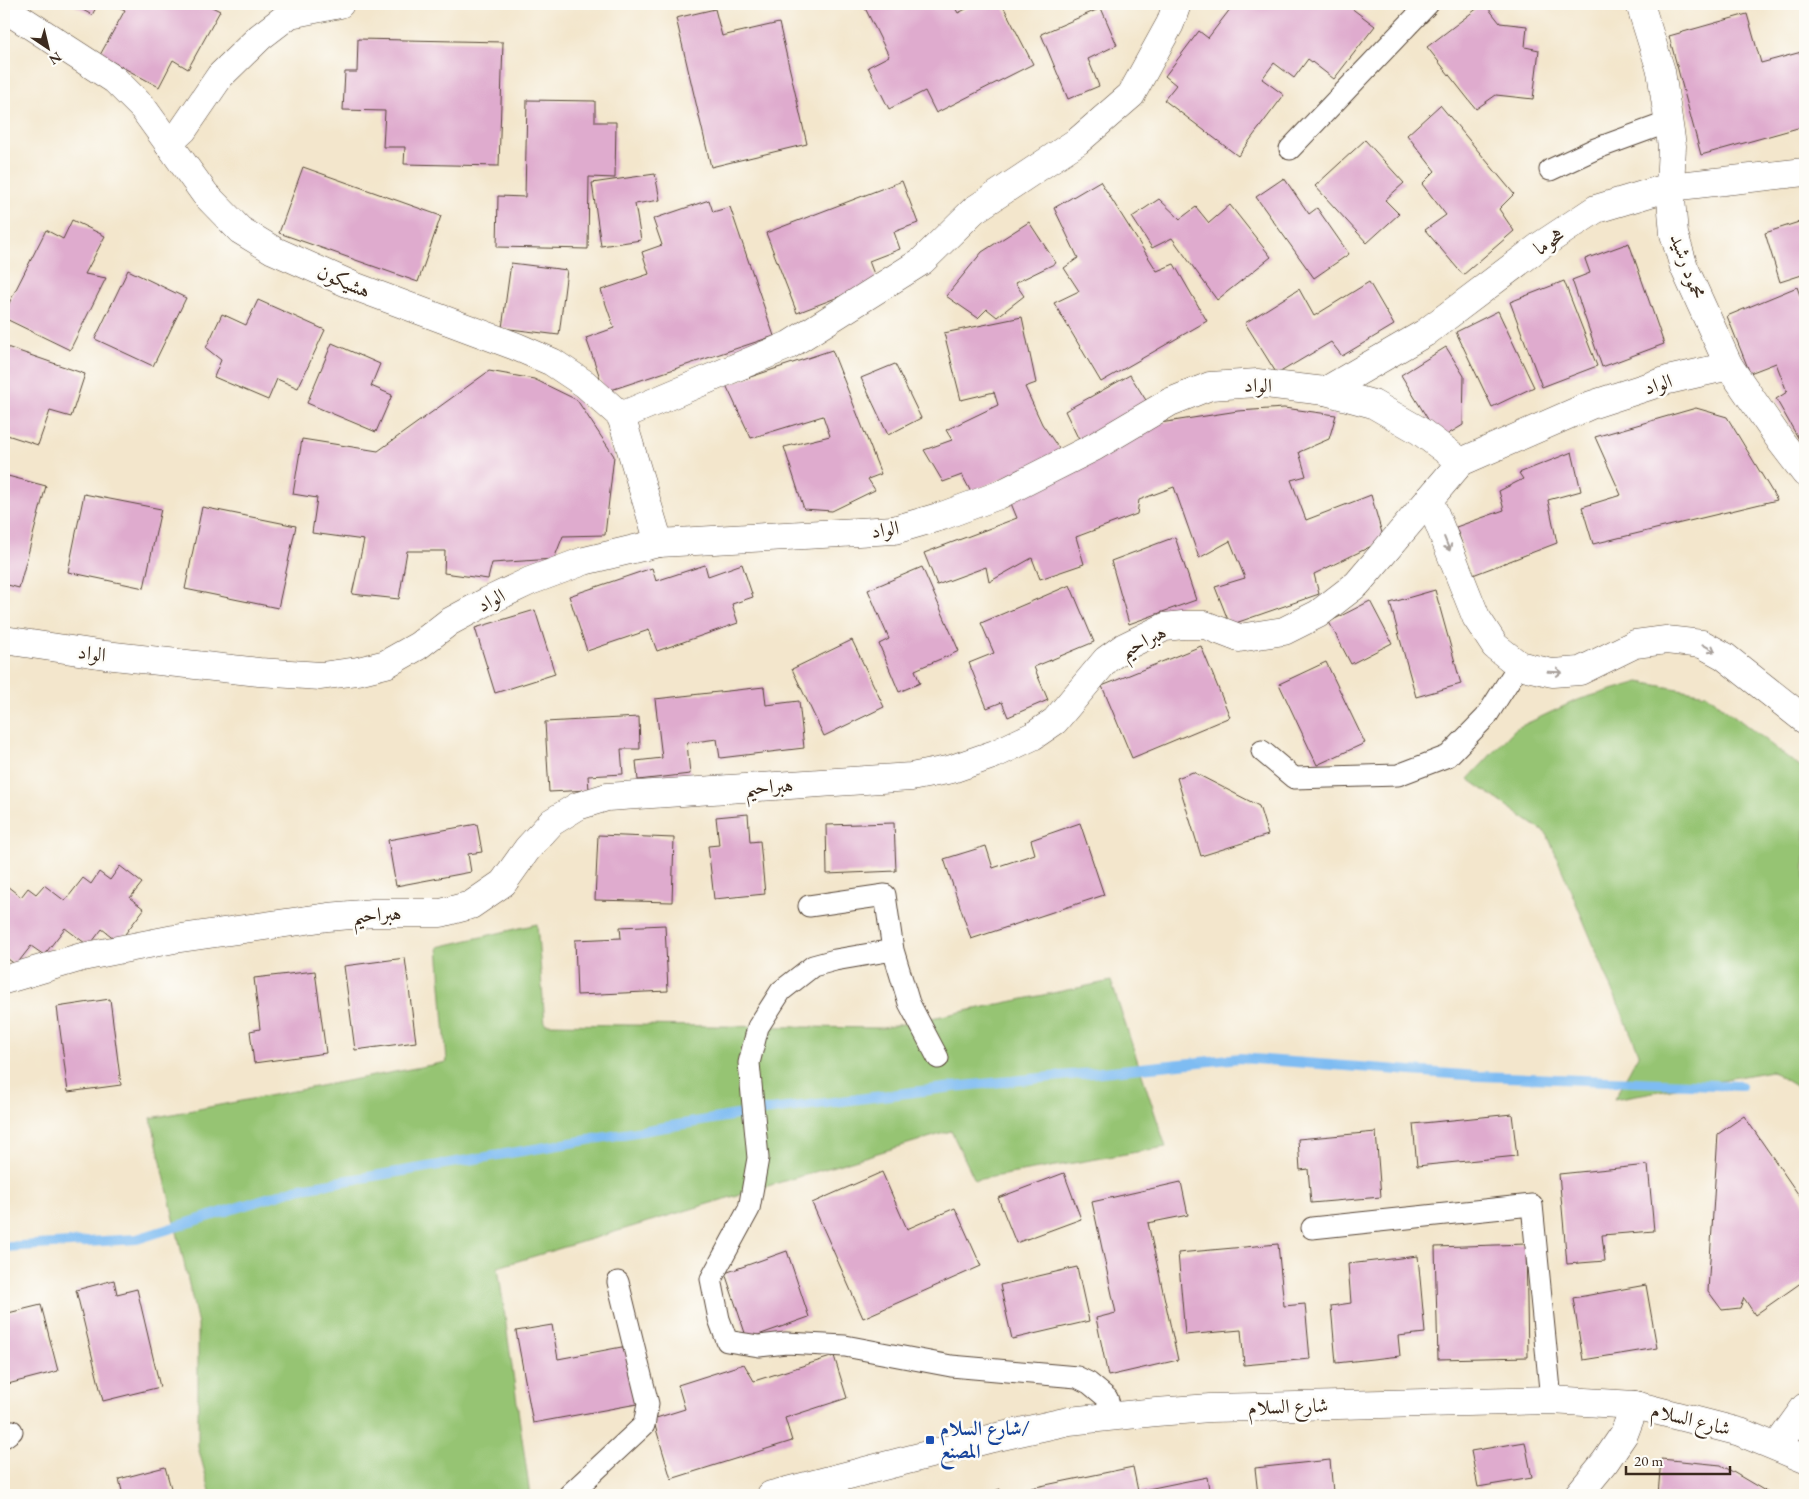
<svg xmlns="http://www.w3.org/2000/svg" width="1809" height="1499" font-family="'EB Garamond',Amiri,serif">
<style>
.green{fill:#96c473;stroke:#687748}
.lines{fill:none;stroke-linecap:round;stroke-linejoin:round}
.stream{stroke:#7ebcf2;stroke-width:10}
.building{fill:#dfabce}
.service-casing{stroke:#574638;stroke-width:23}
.minor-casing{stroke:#574638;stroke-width:29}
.tertiary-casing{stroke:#574638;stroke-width:29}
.secondary-casing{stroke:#574638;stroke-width:29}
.service{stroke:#fff;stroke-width:21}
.minor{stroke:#fff;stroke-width:28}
.tertiary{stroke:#fff;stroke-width:28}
.secondary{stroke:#fff;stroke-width:28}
.oneway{stroke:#a79f9a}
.transit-dot{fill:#1a4fb4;stroke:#fdfcf7;stroke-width:2}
.labels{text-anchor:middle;stroke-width:5;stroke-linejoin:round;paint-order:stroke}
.street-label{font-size:20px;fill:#3b2a1e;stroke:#fdfcf7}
.transit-label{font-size:20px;font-weight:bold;fill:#164399;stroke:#fdfcf7;text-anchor:start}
</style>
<rect width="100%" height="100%" fill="#fdfcf7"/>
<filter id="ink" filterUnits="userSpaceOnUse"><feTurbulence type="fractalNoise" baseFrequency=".02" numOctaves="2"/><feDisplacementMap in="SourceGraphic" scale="10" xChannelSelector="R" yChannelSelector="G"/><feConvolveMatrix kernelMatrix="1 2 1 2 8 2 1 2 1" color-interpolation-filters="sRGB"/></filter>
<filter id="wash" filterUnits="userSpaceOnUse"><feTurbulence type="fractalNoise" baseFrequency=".0096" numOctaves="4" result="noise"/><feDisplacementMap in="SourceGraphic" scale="20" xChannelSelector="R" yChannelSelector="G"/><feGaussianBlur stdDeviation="1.12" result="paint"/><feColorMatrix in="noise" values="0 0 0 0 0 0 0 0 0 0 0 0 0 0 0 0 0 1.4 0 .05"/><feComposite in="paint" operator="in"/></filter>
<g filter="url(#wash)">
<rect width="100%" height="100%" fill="#f3e6cc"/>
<!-- green -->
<path class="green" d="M 1639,682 L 1706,694 L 1805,771 L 1805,1092 L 1771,1071 L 1614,1099 L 1639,1053 L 1547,834 L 1468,779 L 1515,729 L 1577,700 Z
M 537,924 L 545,1024 L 883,1028 L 1111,981 L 1166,1147 L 975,1180 L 951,1131 L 498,1267 L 530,1495 L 211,1495 L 198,1447 L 198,1324 L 151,1118 L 447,1062 L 438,947 Z"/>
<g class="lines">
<!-- stream -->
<path class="stream" d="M 4,1247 L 137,1239 L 296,1189 L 755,1112 L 953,1087 L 1240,1058 L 1478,1076 L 1741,1086"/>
</g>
<g id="blocks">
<!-- building -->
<path class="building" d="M 72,4 L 98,4 L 92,15 Z
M 113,4 L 206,4 L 220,11 L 188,69 L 173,60 L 159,87 L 100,55 L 125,10 Z
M 863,4 L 953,4 L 958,13 L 976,4 L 1002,4 L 1033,64 L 936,113 L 925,91 L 889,109 L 868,67 L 889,56 Z
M 1234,4 L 1346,4 L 1375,26 L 1334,79 L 1308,59 L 1294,78 L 1274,63 L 1262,79 L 1284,95 L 1238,156 L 1164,100 L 1176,85 L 1165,76 L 1199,31 L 1208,38 Z
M 1483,4 L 1485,4 L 1500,23 L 1527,26 L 1525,47 L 1539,50 L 1533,99 L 1496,95 L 1476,109 L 1427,47 Z
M 1101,8 L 1117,45 L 1088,59 L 1099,86 L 1068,99 L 1041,34 Z
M 715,9 L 722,36 L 779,23 L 807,144 L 711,167 L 676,18 Z
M 1747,14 L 1761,63 L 1805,51 L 1805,126 L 1701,155 L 1669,36 Z
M 358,39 L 503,42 L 499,166 L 404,164 L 405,147 L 383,147 L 385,111 L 343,110 L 345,72 L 357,72 Z
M 527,100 L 595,101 L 595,122 L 616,122 L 615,178 L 589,177 L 588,249 L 497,247 L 498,196 L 525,197 Z
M 1440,105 L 1514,194 L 1499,209 L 1514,231 L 1463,275 L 1425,230 L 1446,215 L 1422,184 L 1435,171 L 1407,135 Z
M 1365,140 L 1404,183 L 1385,200 L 1399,214 L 1367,243 L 1315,186 Z
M 303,167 L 441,216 L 418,282 L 279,233 Z
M 655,174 L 660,200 L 635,204 L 641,240 L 601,246 L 592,183 Z
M 1284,178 L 1309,214 L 1317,208 L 1349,254 L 1314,278 L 1256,197 Z
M 902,181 L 918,223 L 894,232 L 900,249 L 869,261 L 877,282 L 797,313 L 766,233 Z
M 1100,181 L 1157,271 L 1174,264 L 1207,321 L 1101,382 L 1054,303 L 1079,291 L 1064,268 L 1078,258 L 1054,208 Z
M 1159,199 L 1180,219 L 1196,207 L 1209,223 L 1230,205 L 1271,257 L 1217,300 L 1172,238 L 1152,248 L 1132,217 Z
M 709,200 L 713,212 L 730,207 L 774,336 L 605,392 L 586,338 L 614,328 L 601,290 L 649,274 L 642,252 L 662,245 L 653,219 Z
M 72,220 L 105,236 L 85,274 L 106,278 L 70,350 L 4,318 L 4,313 L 46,230 L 63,239 Z
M 1805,220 L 1805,274 L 1780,282 L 1765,233 Z
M 1029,222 L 1056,263 L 1015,283 L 1024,296 L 997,317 L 987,309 L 978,318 L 946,296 L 982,252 Z
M 1629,243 L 1664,344 L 1602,367 L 1572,280 L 1590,273 L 1585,259 Z
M 511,263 L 567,270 L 559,335 L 502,328 Z
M 128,270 L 186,298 L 153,366 L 95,339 Z
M 1564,281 L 1597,366 L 1542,387 L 1510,302 Z
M 1369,282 L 1394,325 L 1342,356 L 1331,342 L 1277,374 L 1245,323 L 1299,289 L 1314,316 Z
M 1797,287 L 1805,309 L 1805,450 L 1776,399 L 1787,392 L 1776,363 L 1750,373 L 1727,316 Z
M 258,300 L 325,330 L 298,388 L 277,379 L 268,400 L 214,377 L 221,360 L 206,348 L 222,314 L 246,325 Z
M 1498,311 L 1534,387 L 1492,407 L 1456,332 Z
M 1022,317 L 1036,383 L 1025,387 L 1042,424 L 1062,453 L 971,492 L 962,475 L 943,482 L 924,450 L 952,440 L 946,430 L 998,405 L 994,392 L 961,400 L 944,333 Z
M 332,343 L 380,364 L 371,386 L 392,395 L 376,432 L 307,403 Z
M 4,346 L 85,374 L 71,417 L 50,411 L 38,445 L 4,434 Z
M 1446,347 L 1464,376 L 1463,425 L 1440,439 L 1401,375 Z
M 832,350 L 881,474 L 868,479 L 875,490 L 832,511 L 804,509 L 784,447 L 830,436 L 823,416 L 751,438 L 726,385 Z
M 895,364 L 921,418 L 888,435 L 861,378 Z
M 489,371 L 534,379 L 577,400 L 614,456 L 605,535 L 563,536 L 554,559 L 492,563 L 488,579 L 444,573 L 445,551 L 407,551 L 399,599 L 352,594 L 364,540 L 312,533 L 317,498 L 293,494 L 302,439 L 378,451 Z
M 1130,375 L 1149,405 L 1082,446 L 1065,411 Z
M 1284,408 L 1336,415 L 1329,439 L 1299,452 L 1306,476 L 1291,480 L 1306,520 L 1371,495 L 1384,540 L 1314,574 L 1319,594 L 1230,625 L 1215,587 L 1245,578 L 1230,541 L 1199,558 L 1174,487 L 1139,500 L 1137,514 L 1076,537 L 1084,564 L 1040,579 L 1032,558 L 989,582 L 986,567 L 937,585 L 924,553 L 1017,518 L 1010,501 L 1160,423 L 1238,411 Z
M 1696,408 L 1727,417 L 1777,500 L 1593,544 L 1582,507 L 1621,495 L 1595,437 Z
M 1572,452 L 1581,491 L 1548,500 L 1557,543 L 1473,575 L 1456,527 L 1504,510 L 1499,491 L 1523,479 L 1519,473 Z
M 4,475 L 46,486 L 19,588 L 4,584 Z
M 84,494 L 161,509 L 144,588 L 68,572 Z
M 202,507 L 296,526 L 278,608 L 185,589 Z
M 1175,537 L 1196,600 L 1129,624 L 1111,561 Z
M 742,564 L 753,597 L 732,604 L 738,623 L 657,651 L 649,630 L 587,651 L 569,596 L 652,568 L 656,581 L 705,565 L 708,576 Z
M 922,567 L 959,651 L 915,670 L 920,683 L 899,692 L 879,644 L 889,639 L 868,590 Z
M 1070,585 L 1094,642 L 1034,667 L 1048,700 L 1008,717 L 1002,702 L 987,708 L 969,663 L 994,653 L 981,623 Z
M 1435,590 L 1461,684 L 1416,697 L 1390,603 Z
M 1370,601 L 1392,643 L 1351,664 L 1329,622 Z
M 535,610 L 555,674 L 495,693 L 475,628 Z
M 852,640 L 884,707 L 824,736 L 792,669 Z
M 1201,646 L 1230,717 L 1132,758 L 1102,686 Z
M 1326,662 L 1365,743 L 1317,765 L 1279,684 Z
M 764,687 L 766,705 L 799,701 L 804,748 L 720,758 L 717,739 L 687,743 L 690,774 L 638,780 L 636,761 L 662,758 L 655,699 Z
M 639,717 L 640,749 L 621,749 L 623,774 L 588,776 L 589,790 L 549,792 L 545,722 Z
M 1193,772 L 1259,806 L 1268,835 L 1201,856 L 1177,778 Z
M 748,814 L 750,842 L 760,841 L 765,894 L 714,899 L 708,846 L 719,845 L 716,817 Z
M 894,823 L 896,871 L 827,874 L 826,825 Z
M 1080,823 L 1104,895 L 971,939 L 944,859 L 986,846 L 993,868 L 1035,854 L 1031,840 Z
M 477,824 L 482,852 L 468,854 L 471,872 L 396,886 L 388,840 Z
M 598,835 L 674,838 L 672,902 L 595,900 Z
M 120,866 L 142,883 L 130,898 L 144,909 L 119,942 L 102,929 L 89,946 L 65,928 L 44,955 L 31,946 L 16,965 L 4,956 L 4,890 L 7,886 L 21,897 L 28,888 L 36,894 L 44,885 L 65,901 L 83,878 L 91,884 L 99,872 L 110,880 Z
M 665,925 L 668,991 L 577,995 L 575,940 L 621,938 L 620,927 Z
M 405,958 L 416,1042 L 355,1050 L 344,966 Z
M 315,971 L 326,1053 L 254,1063 L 250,1031 L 260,1029 L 254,978 Z
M 110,999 L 121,1085 L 68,1092 L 57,1007 Z
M 1512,1114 L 1517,1156 L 1417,1166 L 1413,1124 Z
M 1744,1116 L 1805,1204 L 1805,1280 L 1755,1315 L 1744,1298 L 1740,1308 L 1722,1310 L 1708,1291 L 1718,1134 Z
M 1376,1132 L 1381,1197 L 1311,1203 L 1308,1169 L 1300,1170 L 1298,1139 Z
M 1648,1165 L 1654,1231 L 1602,1235 L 1605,1261 L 1567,1264 L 1559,1174 Z
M 882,1172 L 907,1229 L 955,1208 L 981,1266 L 863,1318 L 812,1203 Z
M 1064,1173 L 1081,1219 L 1016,1243 L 998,1198 Z
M 1181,1182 L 1188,1215 L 1148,1223 L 1178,1360 L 1108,1376 L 1096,1318 L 1116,1313 L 1092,1202 Z
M 1278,1244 L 1284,1306 L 1305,1304 L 1310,1359 L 1244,1365 L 1241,1330 L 1185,1335 L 1178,1253 Z
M 1526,1244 L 1528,1357 L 1438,1359 L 1435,1247 Z
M 787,1251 L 809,1317 L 747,1339 L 725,1273 Z
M 1418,1256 L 1425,1333 L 1398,1336 L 1400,1356 L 1336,1363 L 1331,1306 L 1351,1303 L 1348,1264 Z
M 1077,1267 L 1089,1321 L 1012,1339 L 1000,1285 Z
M 114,1280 L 117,1294 L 137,1289 L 160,1387 L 103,1401 L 76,1290 Z
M 1646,1285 L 1657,1348 L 1583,1360 L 1573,1298 Z
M 41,1305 L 58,1371 L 4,1385 L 4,1314 Z
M 552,1325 L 558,1359 L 627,1346 L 637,1404 L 533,1423 L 516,1331 Z
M 834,1356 L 847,1398 L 785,1418 L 792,1441 L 671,1479 L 653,1419 L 685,1409 L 678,1385 L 744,1364 L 754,1381 Z
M 1525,1442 L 1532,1478 L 1478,1487 L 1471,1451 Z
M 1661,1459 L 1721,1465 L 1772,1495 L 1658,1495 Z
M 1330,1460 L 1333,1492 L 1310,1495 L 1258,1495 L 1255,1468 Z
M 165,1467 L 173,1495 L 123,1495 L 119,1479 Z
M 1133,1467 L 1138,1491 L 1207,1477 L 1210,1495 L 1033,1495 L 1031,1488 Z
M 1000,1489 L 1002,1495 L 983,1495 Z"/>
</g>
</g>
<g filter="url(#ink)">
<use href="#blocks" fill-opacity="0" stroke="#574638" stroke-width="1"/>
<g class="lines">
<!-- service casing -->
<g class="service-casing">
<path id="service" d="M 1290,149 L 1428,4
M 1550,170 L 1595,149 L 1669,122
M 1262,751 L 1294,778 L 1398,775 L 1448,756 L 1486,717 L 1519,665
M 809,906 L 885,895 L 893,950 L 909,1003 L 938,1058
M 893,950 L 835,960 L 813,966 L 781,991 L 758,1027 L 749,1063 L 758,1158 L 749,1209 L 711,1279 L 719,1319 L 727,1341 L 759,1346 L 786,1343 L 845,1346 L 951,1366 L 1077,1377 L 1089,1383 L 1107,1398 L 1113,1416
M 1312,1228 L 1532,1205 L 1551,1400
M 4,1437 L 12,1431
M 569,1495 L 644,1425 L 648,1404 L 618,1282"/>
</g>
<!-- minor casing -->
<g class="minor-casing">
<path id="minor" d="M 1640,4 L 1661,71 L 1672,146 L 1670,187 L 1674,234 L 1684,267 L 1729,366
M 4,8 L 115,80 L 143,108 L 205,194 L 240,230 L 273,250 L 354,286 L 515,346 L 552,362 L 585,384 L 621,416 L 659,543
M 168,144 L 183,130 L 220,76 L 260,37 L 290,14 L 340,4
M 1325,391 L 1425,333 L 1540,246 L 1596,209 L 1670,187 L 1805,172
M 621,416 L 789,345 L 922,261 L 974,210 L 1078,141 L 1131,95 L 1170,24 L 1177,4
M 1429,499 L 1476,617 L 1495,646 L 1519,665 L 1552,673 L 1580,671 L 1635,644 L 1666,640 L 1702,644 L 1724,656 L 1805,720
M 4,980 L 82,957 L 174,939 L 328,917 L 373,913 L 441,913 L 471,905 L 503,883 L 528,848 L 552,822 L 578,806 L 607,797 L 911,777 L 952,769 L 995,754 L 1033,736 L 1055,721 L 1106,660 L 1124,647 L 1165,627 L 1183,625 L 1205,625 L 1239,638 L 1284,631 L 1318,614 L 1357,584 L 1461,462
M 1578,1495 L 1605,1462 L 1624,1434 L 1635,1405"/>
</g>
<!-- tertiary casing -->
<g class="tertiary-casing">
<path id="tertiary" d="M 4,640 L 105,655 L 259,672 L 321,676 L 358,671 L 386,664 L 418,646 L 449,622 L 488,601 L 530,581 L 584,561 L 659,543 L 894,530 L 942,516 L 999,495 L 1094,447 L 1170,402 L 1210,386 L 1257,383 L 1325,391 L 1373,404 L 1420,431 L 1461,462 L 1591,405 L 1668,380 L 1729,366 L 1782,443 L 1805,473
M 1777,1446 L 1805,1407"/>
</g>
<!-- secondary casing -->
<g class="secondary-casing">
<path id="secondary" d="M 771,1495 L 993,1438 L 1069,1421 L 1156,1412 L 1210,1408 L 1551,1400 L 1635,1405 L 1740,1432 L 1805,1459"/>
</g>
<!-- service -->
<use href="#service" class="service"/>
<!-- minor -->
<use href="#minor" class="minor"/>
<!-- tertiary -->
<use href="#tertiary" class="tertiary"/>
<!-- secondary -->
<use href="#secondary" class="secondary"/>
</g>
<!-- one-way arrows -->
<defs><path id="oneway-shaft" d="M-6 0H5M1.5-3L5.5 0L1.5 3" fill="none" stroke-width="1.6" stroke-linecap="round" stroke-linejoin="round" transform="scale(1.25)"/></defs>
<g class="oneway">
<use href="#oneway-shaft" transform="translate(1447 544) rotate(68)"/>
<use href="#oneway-shaft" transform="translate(1709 648) rotate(29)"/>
<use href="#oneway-shaft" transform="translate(1555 672) rotate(2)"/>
</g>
</g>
<!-- markers -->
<rect class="transit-dot" x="925" y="1435" width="10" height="10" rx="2.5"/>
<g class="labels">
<!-- street labels -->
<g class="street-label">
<text transform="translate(1549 241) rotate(-35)" y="7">هحوما</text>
<text transform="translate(1688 266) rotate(70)" y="7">محمود رشيد</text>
<text transform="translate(344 281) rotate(23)" y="7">هشيكون</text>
<text transform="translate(1658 384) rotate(-17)" y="7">الواد</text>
<text transform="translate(1258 385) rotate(2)" y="7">الواد</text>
<text transform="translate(885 529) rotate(-8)" y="7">الواد</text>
<text transform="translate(491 600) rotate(-27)" y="7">الواد</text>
<text transform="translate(1143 641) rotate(-26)" y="7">هبراحيم</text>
<text transform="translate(92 653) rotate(8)" y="7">الواد</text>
<text transform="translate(769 786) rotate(-4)" y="7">هبراحيم</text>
<text transform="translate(377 914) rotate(-3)" y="7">هبراحيم</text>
<text transform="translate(1288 1406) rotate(-2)" y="7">شارع السلام</text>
<text transform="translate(1691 1419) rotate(14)" y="7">شارع السلام</text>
</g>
<!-- transit labels -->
<g class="transit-label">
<text x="940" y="1435">شارع السلام/<tspan x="940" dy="23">المصنع</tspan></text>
</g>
</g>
<!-- margin -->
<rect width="1809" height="1499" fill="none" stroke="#fdfcf7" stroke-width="20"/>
<!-- north arrow -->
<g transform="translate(48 48) rotate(145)" stroke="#fdfcf7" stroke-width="4" paint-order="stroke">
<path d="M0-4L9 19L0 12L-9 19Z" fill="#3b2a1e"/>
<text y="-8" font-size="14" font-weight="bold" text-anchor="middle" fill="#3b2a1e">N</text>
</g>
<!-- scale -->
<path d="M1626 1466v8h104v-8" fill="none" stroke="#3b2a1e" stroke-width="2.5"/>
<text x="1634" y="1466" font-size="15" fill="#3b2a1e" stroke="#fdfcf7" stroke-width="4" paint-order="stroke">20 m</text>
</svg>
